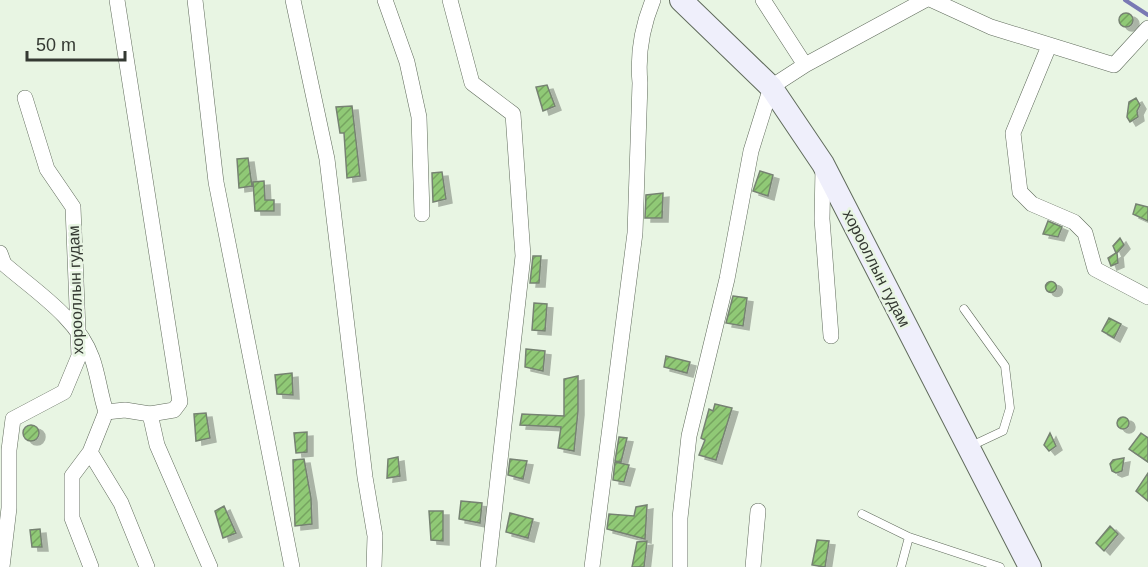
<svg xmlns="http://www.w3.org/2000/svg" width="1148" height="567" font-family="Helvetica,sans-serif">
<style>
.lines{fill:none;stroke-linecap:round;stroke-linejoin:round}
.stream{stroke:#7979b4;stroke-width:4}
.building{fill:url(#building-hatch);stroke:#768272;stroke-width:1.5;filter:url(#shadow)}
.lane-casing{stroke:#606b5c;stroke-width:9}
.street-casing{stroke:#606b5c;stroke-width:16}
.secondary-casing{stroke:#606b5c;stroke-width:24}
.lane{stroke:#fff;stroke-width:8}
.street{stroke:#fff;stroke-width:15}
.secondary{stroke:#efeffb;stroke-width:22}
.labels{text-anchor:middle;stroke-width:5;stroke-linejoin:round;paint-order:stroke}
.street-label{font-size:16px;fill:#343932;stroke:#e8f5e3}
</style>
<defs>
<pattern id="building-hatch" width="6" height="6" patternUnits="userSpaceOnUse" patternTransform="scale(1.5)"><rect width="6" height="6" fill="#90c976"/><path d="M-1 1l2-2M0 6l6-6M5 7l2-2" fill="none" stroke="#76a461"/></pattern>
<filter id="shadow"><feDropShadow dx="6" dy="4" stdDeviation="0" flood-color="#0004"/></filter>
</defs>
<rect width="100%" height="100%" fill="#e8f5e3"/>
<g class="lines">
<!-- stream -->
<path class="stream" d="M 1125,0 L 1148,15"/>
</g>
<!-- building -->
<path class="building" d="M1119 20a7 7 0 1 1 14 0a7 7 0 1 1-14 0Z
M 547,85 L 555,106 L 543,111 L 536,87 Z
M 1136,98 L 1140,105 L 1137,111 L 1138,117 L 1130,122 L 1127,117 L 1129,102 Z
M 352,106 L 360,176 L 347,178 L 344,133 L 340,133 L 336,107 Z
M 248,158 L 252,186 L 239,188 L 237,159 Z
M 760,171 L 773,175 L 768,196 L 753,191 Z
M 442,172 L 446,199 L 433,202 L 432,173 Z
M 264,181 L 265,200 L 274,200 L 274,211 L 255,211 L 253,182 Z
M 663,193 L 662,218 L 645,218 L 646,195 Z
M 1136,204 L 1148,207 L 1148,221 L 1133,214 Z
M 1048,221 L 1062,227 L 1058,237 L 1043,234 Z
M 1120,238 L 1124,245 L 1117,253 L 1118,263 L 1111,266 L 1108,258 L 1116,253 L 1113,246 Z
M 533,256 L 541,256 L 539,283 L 530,283 Z
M1045.5 287a5.5 5.5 0 1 1 11 0a5.5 5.5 0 1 1-11 0Z
M 733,296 L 747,298 L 743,326 L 726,323 Z
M 534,303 L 547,304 L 545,331 L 532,330 Z
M 1109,318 L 1121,324 L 1114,338 L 1102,331 Z
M 526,349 L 545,351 L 543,371 L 525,367 Z
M 666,356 L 690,362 L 687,373 L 664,367 Z
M 292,373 L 293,395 L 277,394 L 275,375 Z
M 578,376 L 578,411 L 574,451 L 558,448 L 561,427 L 520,425 L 522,414 L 564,416 L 564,379 Z
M 715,404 L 732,408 L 716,460 L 699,455 L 705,440 L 701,438 L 709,409 L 713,411 Z
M 206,413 L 210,438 L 196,441 L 194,414 Z
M1117 423a6 6 0 1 1 12 0a6 6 0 1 1-12 0Z
M23 433a8 8 0 1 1 16 0a8 8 0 1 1-16 0Z
M 307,432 L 307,452 L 296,453 L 294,433 Z
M 1050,433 L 1056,446 L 1049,451 L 1044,445 Z
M 1141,433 L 1148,438 L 1148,462 L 1129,449 Z
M 619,437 L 627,438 L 621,462 L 615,461 Z
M 398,457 L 400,476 L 387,478 L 388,459 Z
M 1124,458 L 1122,471 L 1116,473 L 1112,471 L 1110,464 L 1113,460 Z
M 304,459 L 311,498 L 312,524 L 295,526 L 293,460 Z
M 510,459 L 527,461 L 523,479 L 508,475 Z
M 615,462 L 629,465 L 624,482 L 613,480 Z
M 1148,473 L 1148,501 L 1136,491 Z
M 461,501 L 482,503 L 480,523 L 459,519 Z
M 647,505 L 645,539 L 607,529 L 609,514 L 634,516 L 636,507 Z
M 224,506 L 236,533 L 223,538 L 215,511 Z
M 429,511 L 443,511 L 443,541 L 431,540 Z
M 510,513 L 533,519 L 528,538 L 506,532 Z
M 1110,526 L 1118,534 L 1104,551 L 1096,543 Z
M 40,529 L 42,547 L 32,547 L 30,530 Z
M 817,540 L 829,541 L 825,567 L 812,565 Z
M 647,541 L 644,567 L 632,567 L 637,542 Z"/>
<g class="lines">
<!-- lane casing -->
<g class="lane-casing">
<path id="lane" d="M 964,309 L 1005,366 L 1010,408 L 1003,431 L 971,446
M 862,514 L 909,537 L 1000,567
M 901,567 L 909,537"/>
</g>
<!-- street casing -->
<g class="street-casing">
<path id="street" d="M 117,0 L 180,402 L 174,410 L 150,414
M 195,0 L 216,182 L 292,567
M 293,0 L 327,159 L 365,477 L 375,536 L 374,567
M 385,0 L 407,62 L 419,117 L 422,214
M 450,0 L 472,83 L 513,114 L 523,256 L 488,567
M 763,0 L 805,65
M 932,0 L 991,27 L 1114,65 L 1148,28
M 1049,46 L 1013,133 L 1020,192 L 1032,204 L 1074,222 L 1085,233 L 1095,269 L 1148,297
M 823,168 L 822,219 L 831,336
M 0,253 L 4,264 C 35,291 78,318 92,358 C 98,374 100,394 106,412 L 90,452 L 72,476 L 72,518 L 91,567
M 106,412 L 125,410 L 150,414 L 157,445 L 210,567
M 90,452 L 121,503 L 147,567
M 2,567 L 9,508 L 9,450 L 13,419 L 64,392 L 79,356 L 73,207 L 47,169 L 25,98
M 592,567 L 635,233 L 640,83 C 637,53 642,27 653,0
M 680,567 L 680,518 L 689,436 L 727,279 L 751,151 L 771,87 L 805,65 L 925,0
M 753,567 L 758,511"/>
</g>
<!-- secondary casing -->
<g class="secondary-casing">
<path id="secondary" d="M 681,0 L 771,87 L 823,164 L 1030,567"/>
</g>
<!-- lane -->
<use href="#lane" class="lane"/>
<!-- street -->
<use href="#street" class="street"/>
<!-- secondary -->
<use href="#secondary" class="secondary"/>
</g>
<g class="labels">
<!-- street labels -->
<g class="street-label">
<text transform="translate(877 268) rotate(63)" y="6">хорооллын гудам</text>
<text transform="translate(75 290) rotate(-92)" y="6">хорооллын гудам</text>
</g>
</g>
<!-- scale -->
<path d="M27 51v9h98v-9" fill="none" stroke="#343932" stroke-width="3"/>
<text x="36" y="51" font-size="18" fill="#343932" stroke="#e8f5e3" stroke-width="4.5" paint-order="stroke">50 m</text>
</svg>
